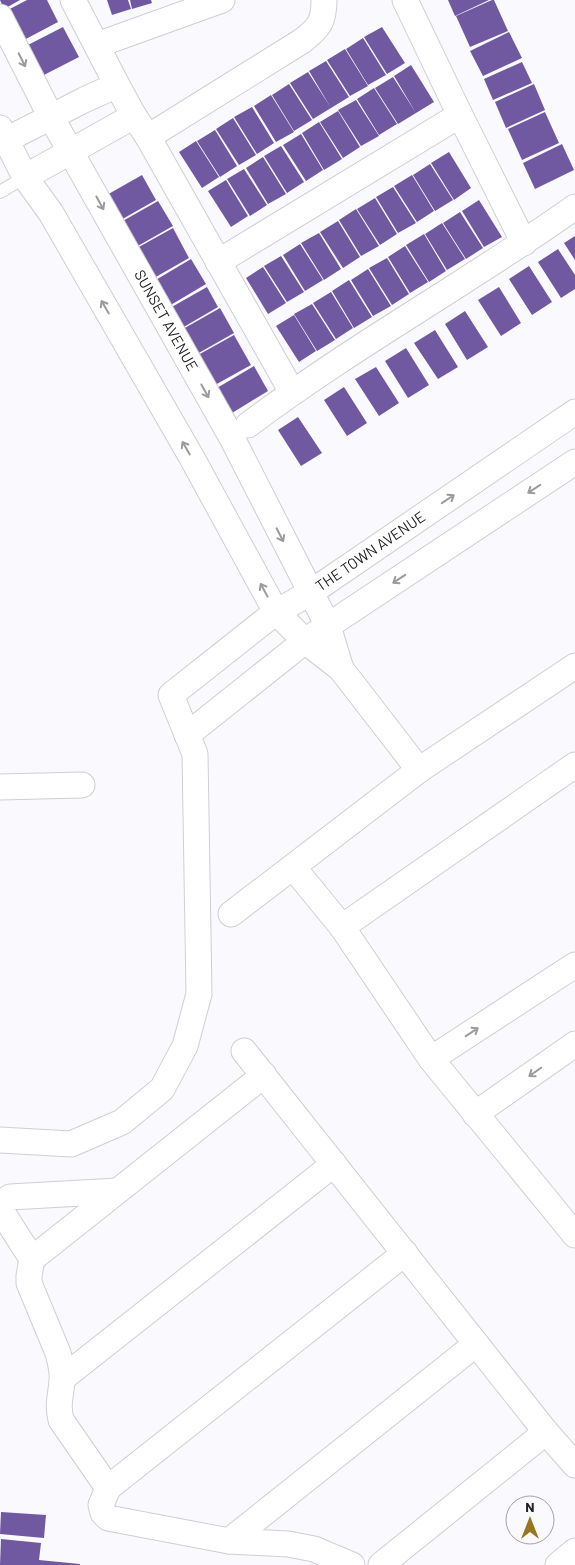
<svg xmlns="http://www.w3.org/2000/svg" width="575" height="1565" font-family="Barlow,sans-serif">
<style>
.building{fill:#7059a1}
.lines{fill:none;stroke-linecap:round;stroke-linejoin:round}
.lane-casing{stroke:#ceced4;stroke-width:14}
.street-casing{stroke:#ceced4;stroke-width:27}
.lane{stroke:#fff;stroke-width:12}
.street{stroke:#fff;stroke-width:25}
.oneway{stroke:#9b9b9c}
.labels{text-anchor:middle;stroke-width:5;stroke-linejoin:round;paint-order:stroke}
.street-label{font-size:15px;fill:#202022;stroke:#fafafe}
</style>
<rect width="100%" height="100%" fill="#fafafe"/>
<!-- building -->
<path class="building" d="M 0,0 L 20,0 L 4,9 Z
M 27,0 L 47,0 L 58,22 L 22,41 L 6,11 Z
M 107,0 L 128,0 L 131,9 L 112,15 Z
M 130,0 L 151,0 L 152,3 L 132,9 Z
M 448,0 L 489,0 L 455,16 Z
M 492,0 L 494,0 L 508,31 L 470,47 L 456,16 Z
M 63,27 L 79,57 L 40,77 L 24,47 Z
M 382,27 L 405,63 L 387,74 L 364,37 Z
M 509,32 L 522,58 L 483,76 L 470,51 Z
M 363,38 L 386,75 L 368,85 L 346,49 Z
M 345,49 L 368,86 L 350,96 L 327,60 Z
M 326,61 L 349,97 L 331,108 L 309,71 Z
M 522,62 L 532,83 L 493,100 L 484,79 Z
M 411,65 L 434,102 L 416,113 L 394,76 Z
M 308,72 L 331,108 L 313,119 L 290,83 Z
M 393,77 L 416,113 L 398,124 L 375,88 Z
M 289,84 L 312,120 L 294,131 L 272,95 Z
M 534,84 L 545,110 L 506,128 L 495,102 Z
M 374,88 L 397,124 L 379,135 L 357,99 Z
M 271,95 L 294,132 L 276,142 L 254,106 Z
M 356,100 L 379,136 L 361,146 L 338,110 Z
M 252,107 L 274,143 L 257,154 L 234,117 Z
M 338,111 L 360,147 L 343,158 L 320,122 Z
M 545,112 L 559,143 L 522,160 L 508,129 Z
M 233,118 L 256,155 L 239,165 L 216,129 Z
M 319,122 L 342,159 L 324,170 L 302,133 Z
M 215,130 L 237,166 L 220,177 L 197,141 Z
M 301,134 L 323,170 L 306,181 L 283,145 Z
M 196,141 L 219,177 L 202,188 L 179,152 Z
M 562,144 L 574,170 L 535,189 L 523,163 Z
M 281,146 L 304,182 L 287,193 L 264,156 Z
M 449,152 L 471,188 L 454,200 L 431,163 Z
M 263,157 L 286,194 L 268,204 L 246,168 Z
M 430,164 L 453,200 L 435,211 L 413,175 Z
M 244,169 L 267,205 L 250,216 L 227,179 Z
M 142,175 L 156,200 L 119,221 L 105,196 Z
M 412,175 L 434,211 L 417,222 L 394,186 Z
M 226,180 L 248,216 L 231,227 L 208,191 Z
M 393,187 L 416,223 L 398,233 L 376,197 Z
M 375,198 L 397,234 L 380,245 L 357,209 Z
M 479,200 L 502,237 L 484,247 L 462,211 Z
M 158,201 L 173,226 L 136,247 L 121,222 Z
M 356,209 L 379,246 L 361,256 L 339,220 Z
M 460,212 L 483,248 L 466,259 L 443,223 Z
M 338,221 L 360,257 L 343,268 L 320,232 Z
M 442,223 L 465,259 L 447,270 L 425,234 Z
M 173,228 L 189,258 L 154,278 L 137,248 Z
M 319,233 L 341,269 L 324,280 L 301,243 Z
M 424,234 L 446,271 L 429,282 L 406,245 Z
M 575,236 L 575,260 L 564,243 Z
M 300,244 L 323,280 L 305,291 L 283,255 Z
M 405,246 L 428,282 L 410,293 L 388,257 Z
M 558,249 L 575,275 L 575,289 L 561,298 L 538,262 Z
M 281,256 L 304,292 L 287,302 L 264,266 Z
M 387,258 L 409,294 L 392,305 L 369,268 Z
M 191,259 L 206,284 L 169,306 L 154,281 Z
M 529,266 L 552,302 L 532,315 L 509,279 Z
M 263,267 L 286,303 L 268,314 L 246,278 Z
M 368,269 L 391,306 L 373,316 L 351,280 Z
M 349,280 L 372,317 L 354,328 L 332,291 Z
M 207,287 L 218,307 L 182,328 L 170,308 Z
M 499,287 L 521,323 L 501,336 L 478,300 Z
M 331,292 L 353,328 L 336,339 L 313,303 Z
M 312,304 L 335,340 L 317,351 L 294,314 Z
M 220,308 L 234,333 L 197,354 L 183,329 Z
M 465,311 L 488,347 L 467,360 L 445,324 Z
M 294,315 L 316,351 L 299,362 L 276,326 Z
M 435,330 L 458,367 L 438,379 L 414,343 Z
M 234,335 L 251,365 L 215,385 L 198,355 Z
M 406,348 L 429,385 L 408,398 L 385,361 Z
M 254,366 L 268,391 L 232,413 L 217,388 Z
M 376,367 L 399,403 L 379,416 L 355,379 Z
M 344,387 L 367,423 L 347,436 L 324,400 Z
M 298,417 L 322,453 L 301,466 L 278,430 Z
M 1,1512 L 46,1515 L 44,1538 L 0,1534 Z
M 1,1539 L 41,1543 L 39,1560 L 80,1564 L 80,1565 L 0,1565 Z"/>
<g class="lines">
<!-- lane casing -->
<g class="lane-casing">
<path id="lane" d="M 0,192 L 25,177"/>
</g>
<!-- street casing -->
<g class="street-casing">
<g id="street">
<path d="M 73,0 L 117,85 L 134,116 L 148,137 L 292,392"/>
<path d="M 405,0 L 460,115 L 524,243"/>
<path id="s1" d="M 0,17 L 51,117 L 232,438 L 328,626 L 341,669"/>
<path d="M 97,45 L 222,0"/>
<path d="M 0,128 L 25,177 L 51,213 L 192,458 L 276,612 L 305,641 L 341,669 L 419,770"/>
<path d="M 148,137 L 302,41 C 319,28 324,22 324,0"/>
<path d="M 6,140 L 84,100 L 117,85"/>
<path d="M 25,177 L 134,116"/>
<path d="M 218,262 L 460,115"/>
<path d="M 248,425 C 353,346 468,283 575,207"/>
<path d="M 187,735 L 305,641 L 575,462"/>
<path d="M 0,787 L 82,785"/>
<path d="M 293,867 L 342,927 L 431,1059 L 575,1235"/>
<path d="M 231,914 L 419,770 L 575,666"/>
<path d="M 342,927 L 575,765"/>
<path d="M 244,1051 L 546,1432 L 575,1465"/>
<path d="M 431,1059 L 575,965"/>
<path d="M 475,1114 L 575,1044"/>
<path id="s2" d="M 0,1140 L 71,1144 L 122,1122 L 162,1089 L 185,1046 L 199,994 L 195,754 L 171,695 L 276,612 L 310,593 L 575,412"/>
<path d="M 117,1191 L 10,1197 L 3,1202 L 2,1212 L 32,1259 L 29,1276 L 29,1283 L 58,1353 C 60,1361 63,1371 62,1380 C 61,1397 57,1403 61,1420 L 108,1488 L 101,1505 L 103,1513 L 108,1518 L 229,1541 L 288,1544 L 314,1549 L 352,1565"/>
<path d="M 32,1259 L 264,1075"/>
<path d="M 63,1378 L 334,1164"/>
<path d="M 108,1488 L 405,1253"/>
<path d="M 229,1541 L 476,1344"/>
<path d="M 381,1565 L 546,1432"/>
<path d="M 558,1565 L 575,1551"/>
</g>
</g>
<!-- lane -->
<use href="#lane" class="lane"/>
<!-- street -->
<use href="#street" class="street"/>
</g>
<!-- one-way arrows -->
<defs><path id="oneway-shaft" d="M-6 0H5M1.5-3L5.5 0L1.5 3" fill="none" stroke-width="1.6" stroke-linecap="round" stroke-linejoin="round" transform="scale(1.25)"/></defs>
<g class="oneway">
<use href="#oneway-shaft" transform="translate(22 60) rotate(63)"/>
<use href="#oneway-shaft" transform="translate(100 203) rotate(61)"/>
<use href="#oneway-shaft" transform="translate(105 307) rotate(-120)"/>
<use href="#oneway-shaft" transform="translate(205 391) rotate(61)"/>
<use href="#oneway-shaft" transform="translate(186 448) rotate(-120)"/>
<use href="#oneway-shaft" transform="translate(534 489) rotate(147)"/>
<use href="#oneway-shaft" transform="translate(448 499) rotate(-34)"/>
<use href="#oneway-shaft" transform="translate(280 535) rotate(63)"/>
<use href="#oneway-shaft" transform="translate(399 579) rotate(147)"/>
<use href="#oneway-shaft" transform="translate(264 590) rotate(-118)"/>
<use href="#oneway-shaft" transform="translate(472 1032) rotate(-33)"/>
<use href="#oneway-shaft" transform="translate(535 1072) rotate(145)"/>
</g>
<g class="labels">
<!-- street labels -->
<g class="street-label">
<text dy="5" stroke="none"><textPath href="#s1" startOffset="346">SUNSET AVENUE</textPath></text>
<text dy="5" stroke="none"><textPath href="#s2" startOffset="831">THE TOWN AVENUE</textPath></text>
</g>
</g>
<!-- north arrow -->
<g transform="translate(530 1520)"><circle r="24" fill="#fafafe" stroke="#a3a3a6"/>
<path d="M0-4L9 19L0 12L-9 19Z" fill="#98751f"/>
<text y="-8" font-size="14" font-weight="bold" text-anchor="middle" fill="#202022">N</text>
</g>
</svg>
